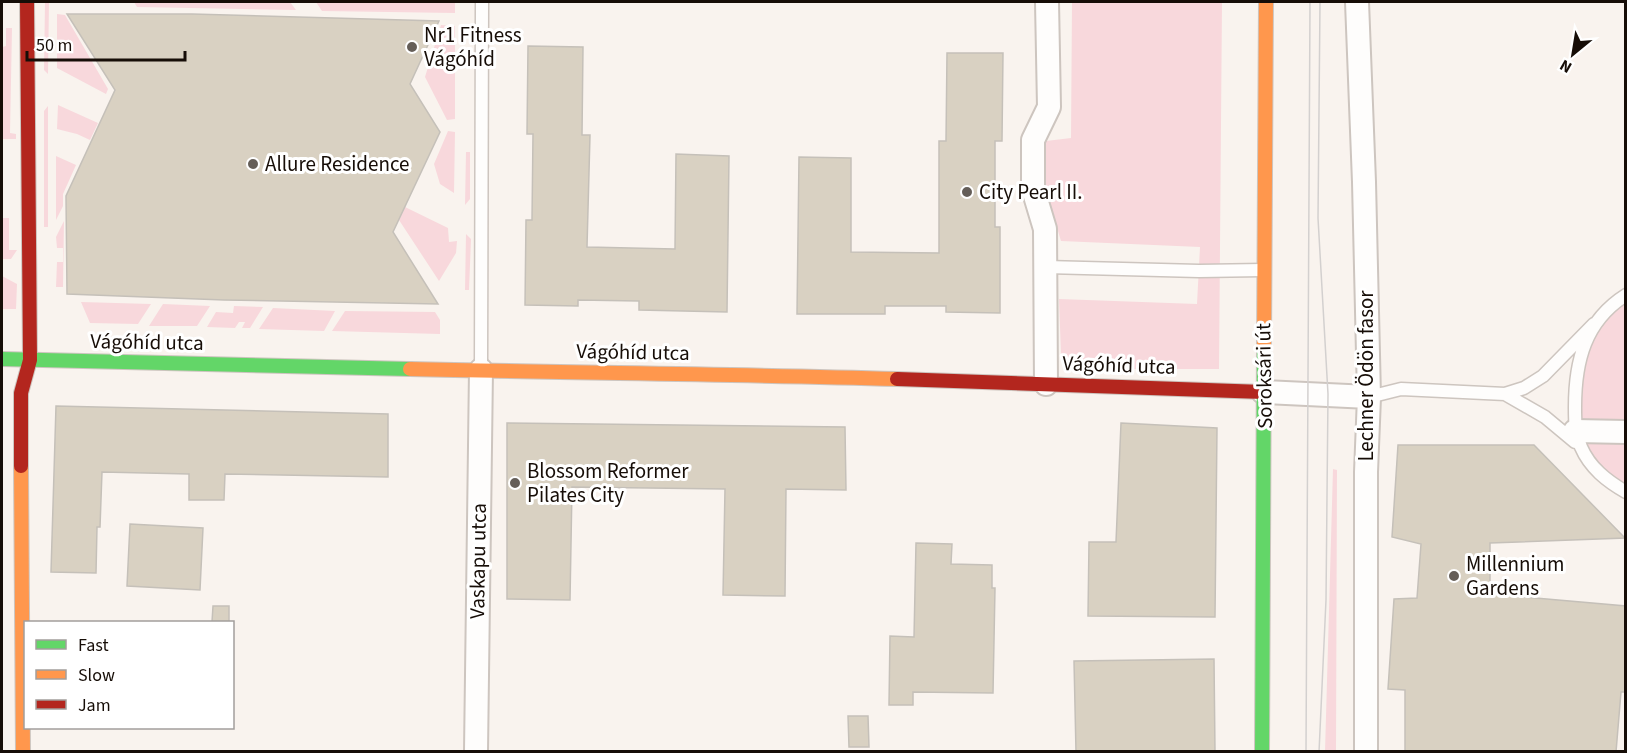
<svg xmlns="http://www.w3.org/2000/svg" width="1627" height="753" font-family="'Source Sans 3',sans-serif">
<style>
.green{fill:#f8d8dc}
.building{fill:#d9d1c2;stroke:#c5c0b9;stroke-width:1.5}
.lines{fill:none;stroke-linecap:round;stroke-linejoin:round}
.lane-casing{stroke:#cdc5bf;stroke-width:15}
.street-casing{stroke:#cdc5bf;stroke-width:26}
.fast-casing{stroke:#cdc5bf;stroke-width:16}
.slow-casing{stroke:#cdc5bf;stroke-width:16}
.jam-casing{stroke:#cdc5bf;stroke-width:16}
.lane{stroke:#fefdfc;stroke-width:12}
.street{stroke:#fefdfc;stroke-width:22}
.fast{stroke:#63d668;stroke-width:14}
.slow{stroke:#ff974d;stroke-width:14}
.jam{stroke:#b3261e;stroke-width:14}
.tram{stroke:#d3d0cf;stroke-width:1.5}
.poi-dot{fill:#655e58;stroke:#fff;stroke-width:2}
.labels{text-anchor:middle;stroke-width:6;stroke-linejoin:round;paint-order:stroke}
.poi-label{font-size:21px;fill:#160d07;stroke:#fff;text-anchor:start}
.street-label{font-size:21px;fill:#160d07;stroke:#fff}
</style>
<rect width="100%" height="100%" fill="#f9f3ee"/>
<!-- green -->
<path class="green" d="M 45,2 L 49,2 L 48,74 L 44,70 Z
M 134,2 L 290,2 L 296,10 L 137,7 Z
M 316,2 L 455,2 L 455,13 L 322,11 Z
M 1072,2 L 1222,2 L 1219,369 L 1079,369 L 1061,355 L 1059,299 L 1197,304 L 1200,247 L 1061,241 L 1046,191 L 1046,141 L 1071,138 Z
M 57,14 L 65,15 L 108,89 L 106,94 L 57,68 Z
M 441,25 L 455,26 L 455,119 L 447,120 L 425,77 Z
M 6,28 L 12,28 L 10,133 L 16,134 L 16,139 L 2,139 L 2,47 L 6,46 Z
M 58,105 L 98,123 L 90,140 L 77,134 L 57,129 Z
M 48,106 L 48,227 L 44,227 L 44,111 Z
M 448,131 L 455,132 L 454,193 L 440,184 L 434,164 Z
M 466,152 L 470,152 L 470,199 L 465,205 Z
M 56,156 L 76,165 L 63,194 L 63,206 L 56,220 Z
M 405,207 L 448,228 L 449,242 L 457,241 L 456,253 L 439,281 L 399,220 Z
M 2,218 L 9,218 L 9,250 L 17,250 L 11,259 L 2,259 Z
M 64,221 L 63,287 L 56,287 L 57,262 L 63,262 L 63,248 L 57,248 L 56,237 Z
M 466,234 L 471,239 L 469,290 L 465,290 Z
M 2,276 L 17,284 L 16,309 L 2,309 Z
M 1625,295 L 1625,492 L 1581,448 L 1575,385 L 1585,344 Z
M 81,302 L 151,304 L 138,324 L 90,323 Z
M 163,304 L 210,306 L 197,326 L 149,326 Z
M 234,306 L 263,307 L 250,328 L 242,328 L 245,322 L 239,322 L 235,328 L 207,327 L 216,312 L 233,313 Z
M 273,308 L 335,311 L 324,331 L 259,329 Z
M 345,311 L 435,312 L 440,320 L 440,334 L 332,331 Z
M 1333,469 L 1337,470 L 1336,751 L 1325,752 Z"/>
<!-- building -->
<path class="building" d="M 67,14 L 192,14 L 439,21 L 410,84 L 440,132 L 393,232 L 438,304 L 224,300 L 67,294 L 66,196 L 115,90 Z
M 528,46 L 583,47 L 582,135 L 590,135 L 587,247 L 675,249 L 676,154 L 729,156 L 727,312 L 639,310 L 639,301 L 578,300 L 578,306 L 525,305 L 526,220 L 532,220 L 533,134 L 527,134 Z
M 947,53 L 1003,53 L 1002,141 L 995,141 L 995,227 L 1000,227 L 1000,313 L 946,312 L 946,306 L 885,306 L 885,314 L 797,314 L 799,157 L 851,158 L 851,252 L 939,253 L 939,141 L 946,141 Z
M 56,406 L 388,414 L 388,477 L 225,474 L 224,500 L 189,500 L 189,474 L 102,472 L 100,527 L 97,527 L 96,573 L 51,572 Z
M 507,423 L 845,427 L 846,490 L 786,489 L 785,596 L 723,595 L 725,489 L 572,487 L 570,600 L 507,599 Z
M 1121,423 L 1217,428 L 1215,617 L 1088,616 L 1089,542 L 1116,542 Z
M 1398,445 L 1534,445 L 1625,538 L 1490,543 L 1490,594 L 1626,606 L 1626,692 L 1621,692 L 1616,752 L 1405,752 L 1405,690 L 1388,689 L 1394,599 L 1417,598 L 1421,544 L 1392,537 Z
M 130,524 L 203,528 L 200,590 L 127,586 Z
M 916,543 L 952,544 L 951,564 L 992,565 L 992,588 L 995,588 L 993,693 L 913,692 L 913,705 L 889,705 L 890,636 L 914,637 Z
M 213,606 L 229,606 L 229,622 L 212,622 Z
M 1214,659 L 1215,752 L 1076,752 L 1074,661 Z
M 848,716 L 868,716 L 869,747 L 849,747 Z"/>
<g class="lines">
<!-- lane casing -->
<g class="lane-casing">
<path id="lane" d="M 1046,267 L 1199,271 L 1263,270
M 1626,295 C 1585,321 1575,361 1575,407 C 1575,421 1575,434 1581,447 C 1590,468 1607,481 1626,492
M 481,369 L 482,2
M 1505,394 L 1545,417 L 1575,442
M 1369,397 L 1401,389 L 1505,394 L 1524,388 L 1543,376 L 1594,324"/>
</g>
<!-- street casing -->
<g class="street-casing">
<path id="street" d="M 1357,2 L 1364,182 L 1369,397 L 1366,472 L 1366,752
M 1046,384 L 1045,229 L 1033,189 L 1033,140 L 1049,107 L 1047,2
M 1263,392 L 1369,397
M 1575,431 L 1626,432
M 476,752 L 481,370"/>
</g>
<!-- fast casing -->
<g class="fast-casing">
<path id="fast" d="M 2,359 L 410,369
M 1262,752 L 1264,346"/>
</g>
<!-- slow casing -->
<g class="slow-casing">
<path id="slow" d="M 1264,346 L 1266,2
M 410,369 C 572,373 735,374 897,379
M 21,466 L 23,752"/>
</g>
<!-- jam casing -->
<g class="jam-casing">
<path id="jam" d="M 897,379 L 1263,392
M 21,466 L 21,393 L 30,360 L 27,2"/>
</g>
<!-- lane -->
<use href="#lane" class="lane"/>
<!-- street -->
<use href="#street" class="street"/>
<!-- fast -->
<use href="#fast" class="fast"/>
<!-- slow -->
<use href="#slow" class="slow"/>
<!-- jam -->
<use href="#jam" class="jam"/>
<!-- tram -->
<path class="tram" d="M 1306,752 L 1310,2
M 1319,752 L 1326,600 L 1328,394 L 1318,218 L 1320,2"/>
</g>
<!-- markers -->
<g class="poi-dot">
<circle cx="412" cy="47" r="6"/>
<circle cx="253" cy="164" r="6"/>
<circle cx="967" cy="192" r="6"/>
<circle cx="515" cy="483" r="6"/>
<circle cx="1454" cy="576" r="6"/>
</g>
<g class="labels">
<!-- poi labels -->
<g class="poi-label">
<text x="424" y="42">Nr1 Fitness<tspan x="424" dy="24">Vágóhíd</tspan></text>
<text x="265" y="171">Allure Residence</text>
<text x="979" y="199">City Pearl II.</text>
<text x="527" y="478">Blossom Reformer<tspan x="527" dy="24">Pilates City</tspan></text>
<text x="1466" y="571">Millennium<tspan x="1466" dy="24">Gardens</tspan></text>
</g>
<!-- street labels -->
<g class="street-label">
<text transform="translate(147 342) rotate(1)" y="7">Vágóhíd utca</text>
<text transform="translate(633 352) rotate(1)" y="7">Vágóhíd utca</text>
<text transform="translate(1119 365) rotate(2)" y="7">Vágóhíd utca</text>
<text transform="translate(1264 376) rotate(-91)" y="7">Soroksári út</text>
<text transform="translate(1366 376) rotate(-90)" y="7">Lechner Ödön fasor</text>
<text transform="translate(478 561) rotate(-89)" y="7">Vaskapu utca</text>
</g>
</g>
<!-- border -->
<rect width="1627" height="753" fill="none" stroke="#160d07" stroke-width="6"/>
<!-- legend -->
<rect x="24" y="621" width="210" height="108" fill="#ffffff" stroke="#a29e9c" stroke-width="1.5"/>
<rect x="36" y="640" width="30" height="9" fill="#63d668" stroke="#a29e9c" stroke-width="1.5"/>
<text x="78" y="651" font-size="18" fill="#160d07">Fast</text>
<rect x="36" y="670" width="30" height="9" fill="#ff974d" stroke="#a29e9c" stroke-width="1.5"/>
<text x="78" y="681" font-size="18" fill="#160d07">Slow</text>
<rect x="36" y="700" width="30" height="9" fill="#b3261e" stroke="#a29e9c" stroke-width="1.5"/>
<text x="78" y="711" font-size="18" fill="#160d07">Jam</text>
<!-- north arrow -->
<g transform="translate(1573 54) rotate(210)" stroke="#ffffff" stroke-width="4.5" paint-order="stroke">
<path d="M0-4.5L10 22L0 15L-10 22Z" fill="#160d07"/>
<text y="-9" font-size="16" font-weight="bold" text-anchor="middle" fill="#160d07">N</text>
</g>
<!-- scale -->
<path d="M27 51v9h158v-9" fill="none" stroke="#160d07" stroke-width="3"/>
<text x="36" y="51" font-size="18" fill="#160d07" stroke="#ffffff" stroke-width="4.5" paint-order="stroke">50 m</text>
</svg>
